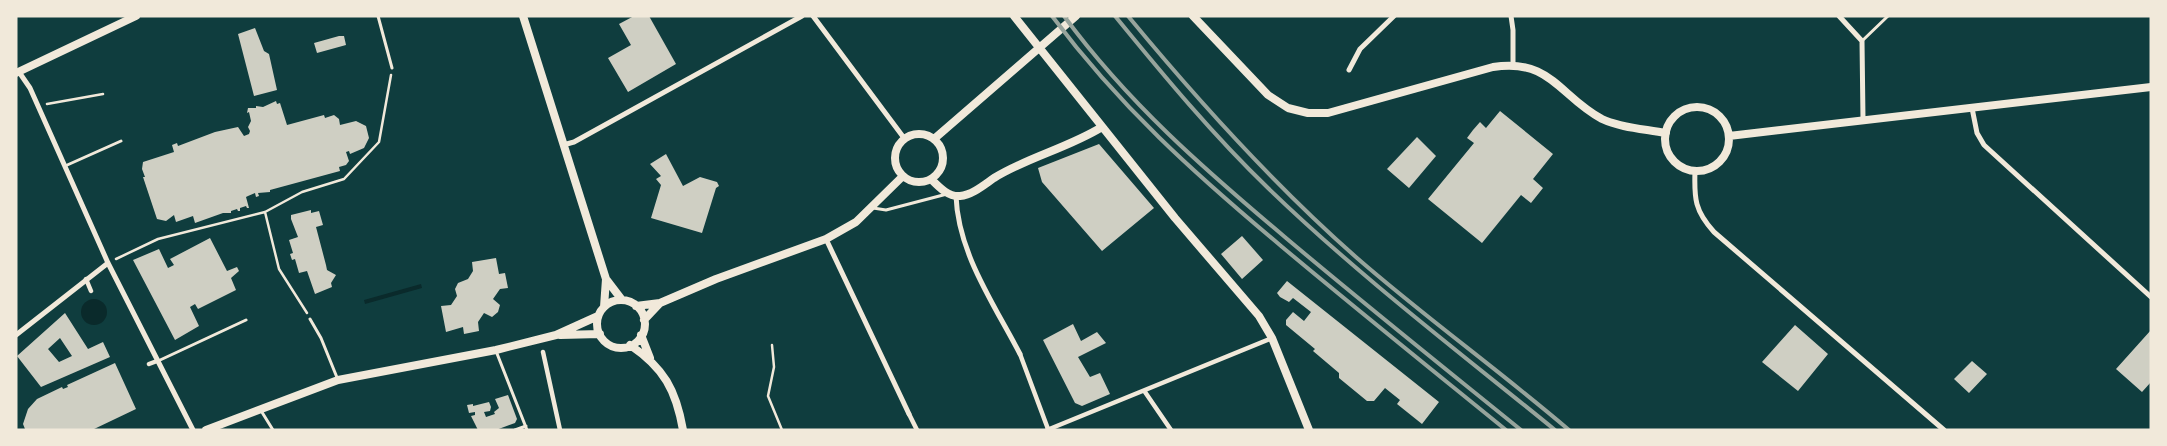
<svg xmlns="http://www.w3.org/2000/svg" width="2167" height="446" font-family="Cabin,sans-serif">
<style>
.water{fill:#0a2a2b}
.building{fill:#cfcfc3;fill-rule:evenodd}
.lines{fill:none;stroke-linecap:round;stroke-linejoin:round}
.path{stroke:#f1e9da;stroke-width:2.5}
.service{stroke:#f1e9da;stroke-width:3}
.pedestrian{stroke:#f1e9da;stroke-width:4.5}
.minor{stroke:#f1e9da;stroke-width:5}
.tertiary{stroke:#f1e9da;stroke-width:8}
.rail{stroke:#97a49c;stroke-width:4}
</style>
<rect width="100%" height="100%" fill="#0f3d3e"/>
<!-- water -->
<path class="water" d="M 421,284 L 422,288 L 365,304 L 364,300 Z
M81 312a13 13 0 1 1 26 0a13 13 0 1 1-26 0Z"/>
<!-- building -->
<path class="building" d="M 634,16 L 649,16 L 676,64 L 628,92 L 608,58 L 631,45 L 619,24 Z
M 255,28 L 264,51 L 269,54 L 277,90 L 254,96 L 238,34 Z
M 339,36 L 344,36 L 346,45 L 317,53 L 314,43 Z
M 276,101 L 277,104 L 280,103 L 287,125 L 324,115 L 325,118 L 334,115 L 339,119 L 340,125 L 356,121 L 366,126 L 369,138 L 364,148 L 350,154 L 349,151 L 346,152 L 349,161 L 346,165 L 339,167 L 340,171 L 270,190 L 270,192 L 258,193 L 259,196 L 256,197 L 255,193 L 248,196 L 246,197 L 249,208 L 247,208 L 246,206 L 240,208 L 240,211 L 238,211 L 237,209 L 231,211 L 231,213 L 223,213 L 195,223 L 193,216 L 176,222 L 174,215 L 166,221 L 157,219 L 143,177 L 145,177 L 142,169 L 143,162 L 174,152 L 172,145 L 177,143 L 178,146 L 215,132 L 238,127 L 244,136 L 249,134 L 250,131 L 248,127 L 251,121 L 249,112 L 247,113 L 248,108 L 256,108 L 256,106 L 263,107 Z
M 1500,111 L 1553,154 L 1533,179 L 1543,188 L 1531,203 L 1521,195 L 1482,243 L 1428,199 L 1474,143 L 1467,138 L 1473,130 L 1480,122 L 1486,128 Z
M 1417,137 L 1436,156 L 1409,188 L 1387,169 Z
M 1099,144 L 1154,208 L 1102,251 L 1042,182 L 1038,168 Z
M 666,154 L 683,186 L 700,177 L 717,182 L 719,186 L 716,188 L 702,233 L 651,218 L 661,185 L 656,179 L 661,176 L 650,164 Z
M 311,210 L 311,213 L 319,211 L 323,225 L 316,227 L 326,265 L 327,270 L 336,275 L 331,283 L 332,287 L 315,294 L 307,271 L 299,273 L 295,259 L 292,260 L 290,254 L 293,253 L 289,240 L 298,237 L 291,219 L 291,215 Z
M 1242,236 L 1263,260 L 1242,279 L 1221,254 Z
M 210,238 L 227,271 L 237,267 L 239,271 L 231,278 L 236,290 L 198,309 L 195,304 L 190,307 L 199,326 L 175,340 L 133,260 L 159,249 L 168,268 L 174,265 L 170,259 Z
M 496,258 L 499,274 L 505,273 L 508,288 L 500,289 L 493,299 L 500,305 L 498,312 L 492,317 L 484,313 L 478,322 L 479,331 L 464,334 L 463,327 L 446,332 L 441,306 L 451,305 L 457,296 L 455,289 L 458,283 L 468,279 L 473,271 L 472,262 Z
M 1287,281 L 1439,402 L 1422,424 L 1397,404 L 1400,400 L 1385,388 L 1374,401 L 1367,401 L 1339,378 L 1339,373 L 1313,351 L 1315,349 L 1286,325 L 1286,320 L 1293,312 L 1304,321 L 1311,312 L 1293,298 L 1289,302 L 1280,297 L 1277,293 Z
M 65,313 L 88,349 L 103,342 L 110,357 L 41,387 L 17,356 ZM 60,338 L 72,356 L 59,362 L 48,349 Z
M 1073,324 L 1081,341 L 1097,332 L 1106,343 L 1078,357 L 1090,377 L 1100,373 L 1110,394 L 1082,406 L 1075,403 L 1043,340 Z
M 1795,325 L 1828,354 L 1798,391 L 1762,362 Z
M 2151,330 L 2151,382 L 2142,392 L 2116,369 Z
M 1972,361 L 1987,374 L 1969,393 L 1954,379 Z
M 115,363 L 136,409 L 92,430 L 25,429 L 23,424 L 28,409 L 37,399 L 62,387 L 63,389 L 68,387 L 67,385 Z
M 508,395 L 517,419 L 515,423 L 496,430 L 478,430 L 471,416 L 475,415 L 475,412 L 469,413 L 467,405 L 473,404 L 473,406 L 489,402 L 491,407 L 490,411 L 484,412 L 486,417 L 495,414 L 494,412 L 499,408 L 495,399 Z"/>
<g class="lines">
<!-- path -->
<path class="path" d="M 47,104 L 103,94
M 265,212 L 279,269 L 307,313
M 116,259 L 158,239 L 265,212 L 302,192 L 344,179 L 379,142 L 391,75
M 772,345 L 774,367 L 768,396 L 782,430"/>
<!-- service -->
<path class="service" d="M 378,16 L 392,68
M 1862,41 L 1888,16
M 65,166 L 121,141
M 873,208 L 886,210 L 947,194
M 310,319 L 321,338 L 338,380
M 496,351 L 527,430
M 158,361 L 246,320
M 260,409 L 273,430
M 515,430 L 526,426"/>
<!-- pedestrian -->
<path class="pedestrian" d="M 86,279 L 91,291
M 543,352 L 560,430
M 1020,354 L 1048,429
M 149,364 L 157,361
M 1145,392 L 1171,430
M 909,414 L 917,430
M 1047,430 L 1272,338"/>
<!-- minor -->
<path class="minor" d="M 813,16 L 904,138
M 1511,16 L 1513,30 L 1513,64
M 1839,16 L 1862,41 L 1863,119
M 1349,70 L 1360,49 L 1394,16
M 19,72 L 30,88 L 108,263 L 193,430
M 1972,108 L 1977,133 L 1984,145 L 2151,297
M 563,145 L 574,142 L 802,16
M 1695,171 C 1694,199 1695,211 1714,232 L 1944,430
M 956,196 C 958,253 994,304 1020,354
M 826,239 L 909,414
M 16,335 L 108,263"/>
<!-- tertiary -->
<path class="tertiary" d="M 523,16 L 606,279 L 622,300
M 1014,16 L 1175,218 L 1259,316 L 1272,338 L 1309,430
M 1193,16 L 1268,95 L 1288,108 L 1308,113 L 1328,113 L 1493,67 C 1551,58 1559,96 1602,119 C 1621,128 1646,129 1666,133
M 16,73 L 136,16
M1665 139a32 32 0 1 1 64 0a32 32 0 1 1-64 0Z
M895 158a24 24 0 1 1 48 0a24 24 0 1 1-48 0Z
M 1729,136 L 2151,87
M 934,139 L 1076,16
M 931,179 C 939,187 948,197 960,196 C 972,195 984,185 994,178 C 1028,157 1068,148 1102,127
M597 324a24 24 0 1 1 48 0a24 24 0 1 1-48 0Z
M 636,306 L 660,303 L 716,279 L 826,239 L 856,222 L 903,176
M 604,307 L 606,279
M 644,320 L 660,303
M 560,335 L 600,334
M 641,335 L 650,358
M 630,345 C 664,368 676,390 683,430
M 206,430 L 338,380 L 496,350 L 556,335 L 598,316"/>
<!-- rail -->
<path class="rail" d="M 1052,16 C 1120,107 1194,173 1281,246 C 1355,308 1431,369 1506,430
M 1064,16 C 1128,103 1204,169 1286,238 C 1363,303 1442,366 1521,430
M 1115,16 C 1164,76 1213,135 1268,188 C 1358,275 1458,351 1555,430
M 1128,16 C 1199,102 1273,184 1357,258 C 1426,318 1500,371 1569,430"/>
</g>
<!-- border -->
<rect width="2167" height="446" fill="none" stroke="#f1e9da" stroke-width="35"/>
</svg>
